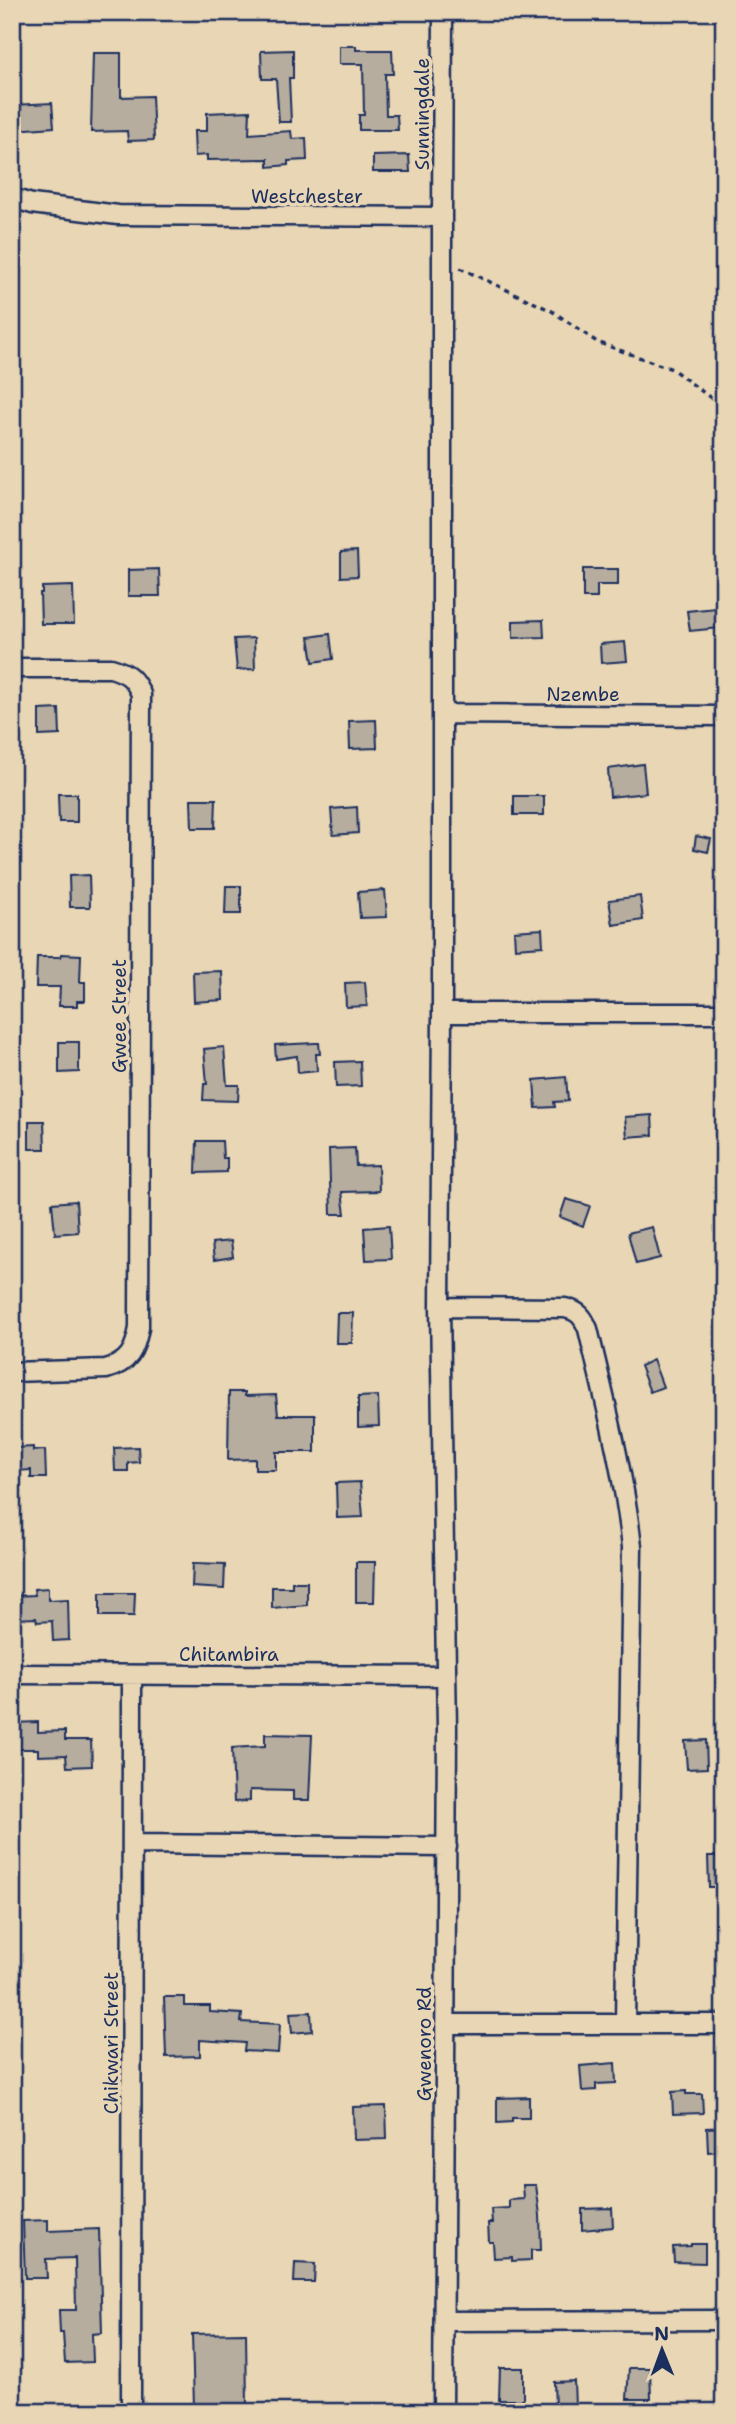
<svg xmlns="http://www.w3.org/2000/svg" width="736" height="2424" font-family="'Shantell Sans',sans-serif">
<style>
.building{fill:#b6ad9f;stroke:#1b2f5e;stroke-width:2}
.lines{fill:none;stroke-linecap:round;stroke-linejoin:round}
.minor-casing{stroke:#1b2f5e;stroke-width:23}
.path{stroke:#1b2f5e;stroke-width:3.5;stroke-dasharray:5 5;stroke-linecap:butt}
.minor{stroke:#e9d6b4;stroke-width:18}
.labels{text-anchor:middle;stroke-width:7;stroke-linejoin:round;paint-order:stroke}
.street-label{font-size:19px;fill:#1b2f5e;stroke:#e9d6b4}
</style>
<rect width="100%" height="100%" fill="#e9d6b4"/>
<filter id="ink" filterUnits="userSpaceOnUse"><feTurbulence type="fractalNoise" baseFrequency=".0143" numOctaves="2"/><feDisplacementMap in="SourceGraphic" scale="14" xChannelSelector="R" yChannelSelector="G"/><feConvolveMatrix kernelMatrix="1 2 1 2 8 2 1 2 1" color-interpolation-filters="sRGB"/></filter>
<g filter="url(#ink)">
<!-- building -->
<path class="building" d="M 339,46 L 356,46 L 356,50 L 392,50 L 393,74 L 385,74 L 386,115 L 397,115 L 398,130 L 359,130 L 359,115 L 364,115 L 363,64 L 339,64 Z
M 293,50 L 293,78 L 289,78 L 291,122 L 279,122 L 276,79 L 262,79 L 261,51 Z
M 93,53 L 121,53 L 121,97 L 152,96 L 154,140 L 128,141 L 127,131 L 91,132 Z
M 52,103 L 54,127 L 14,130 L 13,105 Z
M 250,111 L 249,134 L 291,131 L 292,139 L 306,138 L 307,160 L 288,161 L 288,165 L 268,167 L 268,159 L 207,160 L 207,155 L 195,156 L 194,131 L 207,131 L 207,113 Z
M 409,155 L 410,172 L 373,172 L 373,156 Z
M 357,551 L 358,576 L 341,577 L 341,552 Z
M 159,569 L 160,596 L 128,596 L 128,570 Z
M 583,569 L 618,569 L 618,585 L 597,585 L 597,598 L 583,598 Z
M 73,586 L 74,624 L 41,624 L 40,593 L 42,593 L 42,587 Z
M 716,608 L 719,628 L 690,631 L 687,611 Z
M 543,620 L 544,637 L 513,638 L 513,621 Z
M 330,634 L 333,659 L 313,662 L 309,637 Z
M 254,638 L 255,669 L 237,670 L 234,639 Z
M 625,642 L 627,661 L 601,663 L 600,644 Z
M 59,709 L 60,735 L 39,736 L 39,710 Z
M 376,720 L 377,748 L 350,749 L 349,721 Z
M 643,764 L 646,793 L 610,797 L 608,769 Z
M 58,794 L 77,794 L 77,822 L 59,822 Z
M 514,796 L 544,796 L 544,815 L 514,815 Z
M 191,799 L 216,799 L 215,828 L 192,828 Z
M 357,807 L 358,833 L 333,835 L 331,809 Z
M 696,836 L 711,839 L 708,852 L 694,849 Z
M 89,875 L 90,907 L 70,907 L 69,876 Z
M 226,886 L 241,886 L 241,914 L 225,914 Z
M 385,890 L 387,917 L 360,918 L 358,892 Z
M 640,896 L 643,920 L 613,925 L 609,900 Z
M 542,929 L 543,946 L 515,948 L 514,931 Z
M 61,954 L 81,955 L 80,982 L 85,982 L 85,1001 L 77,1001 L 77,1006 L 59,1006 L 60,987 L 36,987 L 37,957 L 60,957 Z
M 222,971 L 223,1000 L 194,1002 L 193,972 Z
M 365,982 L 367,1006 L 346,1007 L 345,983 Z
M 59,1042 L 79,1042 L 79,1072 L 59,1073 Z
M 315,1043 L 319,1043 L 320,1054 L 316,1054 L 317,1071 L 298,1073 L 297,1056 L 276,1059 L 275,1045 Z
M 224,1047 L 227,1085 L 239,1085 L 238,1101 L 203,1100 L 204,1084 L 207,1084 L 204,1049 Z
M 360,1061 L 361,1086 L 336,1087 L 335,1062 Z
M 566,1077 L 568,1101 L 554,1102 L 555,1107 L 536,1108 L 534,1080 Z
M 652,1115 L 653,1135 L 627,1137 L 625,1117 Z
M 29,1121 L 44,1121 L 45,1149 L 29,1149 Z
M 197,1141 L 222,1141 L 223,1158 L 227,1158 L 227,1172 L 196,1173 Z
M 355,1148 L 356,1166 L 378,1165 L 379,1191 L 342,1192 L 345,1214 L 331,1214 L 329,1149 Z
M 566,1199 L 590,1206 L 583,1226 L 560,1217 Z
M 76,1201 L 78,1232 L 55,1234 L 52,1203 Z
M 389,1226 L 391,1259 L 366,1260 L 364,1228 Z
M 652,1227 L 660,1258 L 636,1264 L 628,1233 Z
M 231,1241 L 233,1257 L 214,1260 L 212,1243 Z
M 337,1313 L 353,1313 L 352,1343 L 336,1343 Z
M 653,1360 L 663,1387 L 650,1392 L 640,1366 Z
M 229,1392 L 245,1392 L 245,1396 L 276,1395 L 278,1415 L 315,1415 L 315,1452 L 276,1452 L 276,1470 L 255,1470 L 255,1459 L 228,1460 Z
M 378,1396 L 379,1426 L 358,1427 L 358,1397 Z
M 33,1447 L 33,1451 L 45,1450 L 46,1478 L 31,1478 L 31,1470 L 16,1471 L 15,1448 Z
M 138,1447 L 139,1462 L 128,1463 L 128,1471 L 115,1471 L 114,1448 Z
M 360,1482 L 363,1517 L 337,1518 L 336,1483 Z
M 356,1562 L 375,1562 L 374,1602 L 356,1602 Z
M 193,1563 L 225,1564 L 224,1589 L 192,1587 Z
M 292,1582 L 307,1582 L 307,1605 L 272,1608 L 272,1587 L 292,1587 Z
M 48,1588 L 48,1600 L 68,1599 L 69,1640 L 53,1641 L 52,1621 L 37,1622 L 36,1618 L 15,1619 L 13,1596 L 35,1595 L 34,1589 Z
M 100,1593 L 135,1593 L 134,1616 L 100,1616 Z
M 38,1722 L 38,1732 L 65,1731 L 65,1740 L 91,1740 L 92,1766 L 67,1767 L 66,1755 L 38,1756 L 38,1749 L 13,1749 L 12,1723 Z
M 265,1734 L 312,1735 L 309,1800 L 293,1800 L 293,1791 L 250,1790 L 250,1801 L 234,1802 L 232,1748 L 265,1746 Z
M 706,1740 L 707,1768 L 687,1769 L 685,1741 Z
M 708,1856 L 724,1856 L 724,1887 L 709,1887 Z
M 164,1997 L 185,1997 L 185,2006 L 210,2006 L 210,2012 L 242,2014 L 241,2022 L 280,2024 L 278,2053 L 244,2051 L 245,2043 L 200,2040 L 200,2056 L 166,2057 Z
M 311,2012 L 312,2031 L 292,2033 L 290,2013 Z
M 615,2063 L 616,2083 L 596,2084 L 596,2090 L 582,2091 L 580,2066 Z
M 686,2091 L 686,2094 L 702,2094 L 703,2113 L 673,2114 L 672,2092 Z
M 529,2097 L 529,2118 L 512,2118 L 512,2122 L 497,2123 L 497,2098 Z
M 386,2106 L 387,2139 L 354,2140 L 353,2107 Z
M 724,2127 L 724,2151 L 708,2152 L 707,2128 Z
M 523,2185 L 536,2185 L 540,2215 L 541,2250 L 531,2250 L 531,2260 L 512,2261 L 512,2257 L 494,2258 L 493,2242 L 489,2242 L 488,2223 L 492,2223 L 491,2209 L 509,2208 L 509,2200 L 524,2199 Z
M 612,2208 L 613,2227 L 582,2230 L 582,2209 Z
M 48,2220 L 48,2231 L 99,2229 L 102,2333 L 92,2334 L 93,2362 L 65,2363 L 63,2333 L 60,2333 L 59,2310 L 76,2310 L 75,2258 L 46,2259 L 47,2278 L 25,2278 L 23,2221 Z
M 691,2244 L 705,2244 L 705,2263 L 674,2262 L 673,2247 L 691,2246 Z
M 295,2263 L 315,2264 L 314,2282 L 294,2282 Z
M 246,2333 L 247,2406 L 194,2407 L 192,2334 Z
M 500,2368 L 523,2368 L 523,2400 L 499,2400 Z
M 629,2368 L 650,2368 L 651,2399 L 627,2399 Z
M 574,2381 L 575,2406 L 555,2407 L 554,2382 Z"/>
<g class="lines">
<!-- minor casing -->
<g class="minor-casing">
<path id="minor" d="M 12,198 L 32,204 L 118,215 L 442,217 L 442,1013 L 440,1307 L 447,1729 L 443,2412
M 442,217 L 443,12
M 12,668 L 111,668 C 128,673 134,678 141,694 L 139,1328 C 135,1350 129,1363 106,1369 L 12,1372
M 442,714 L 724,716
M 442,1013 L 724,1013
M 440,1307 L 565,1308 C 579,1311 583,1317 588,1329 C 605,1401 624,1473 632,1547 L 625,2024
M 12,1674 L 445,1676
M 133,1844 L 447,1847
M 445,2024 L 724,2024
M 445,2321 L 724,2320
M 131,2412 L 132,1675"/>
</g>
<!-- path -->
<path class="path" d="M 460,268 L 552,311 L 597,342 L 672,369 L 724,408"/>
<!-- minor -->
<use href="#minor" class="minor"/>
</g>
</g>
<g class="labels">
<!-- street labels -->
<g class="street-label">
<text transform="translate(422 114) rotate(-90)" y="7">Sunningdale</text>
<text x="307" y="203">Westchester</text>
<text x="583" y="701">Nzembe</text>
<text transform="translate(119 1016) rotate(-90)" y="7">Gwee Street</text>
<text x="229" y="1661">Chitambira</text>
<text transform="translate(111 2043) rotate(-90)" y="7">Chikwari Street</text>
<text transform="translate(424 2044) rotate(-90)" y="7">Gwenoro Rd</text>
</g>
</g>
<!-- margin -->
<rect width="736" height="2424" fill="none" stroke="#e9d6b4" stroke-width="42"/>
<rect x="21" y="21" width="694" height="2382" fill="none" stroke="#1b2f5e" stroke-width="2.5" filter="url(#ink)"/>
<!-- north arrow -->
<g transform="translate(662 2350) rotate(359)" stroke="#e9d6b4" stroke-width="5" paint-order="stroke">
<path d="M0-5L12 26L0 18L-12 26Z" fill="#1b2f5e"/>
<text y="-10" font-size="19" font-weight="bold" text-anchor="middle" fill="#1b2f5e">N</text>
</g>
</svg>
